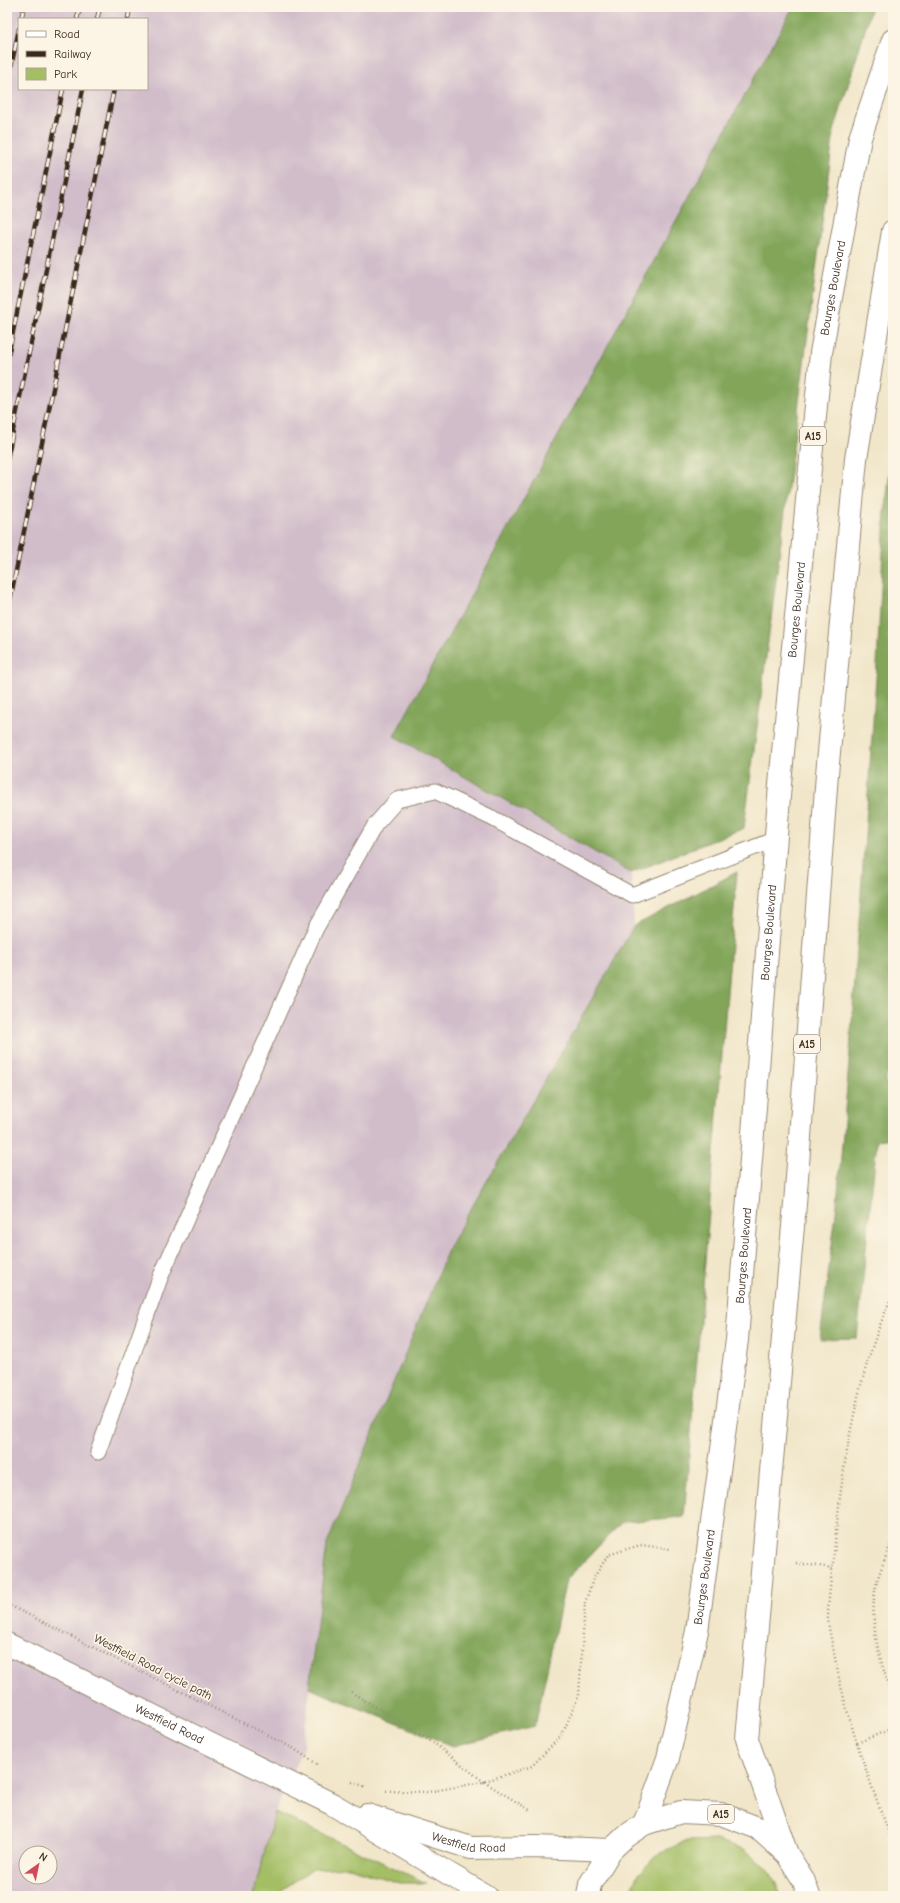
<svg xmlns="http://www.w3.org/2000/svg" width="900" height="1903" font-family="'Comic Neue',sans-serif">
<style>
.industrial{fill:#d1bdca;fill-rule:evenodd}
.green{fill:#a3be65;stroke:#6f7442}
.forest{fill:#82a55a;stroke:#5e683c}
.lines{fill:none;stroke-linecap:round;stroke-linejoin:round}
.lane-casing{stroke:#968874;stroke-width:17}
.secondary-casing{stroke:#968874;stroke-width:24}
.primary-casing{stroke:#968874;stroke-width:24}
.path{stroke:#968874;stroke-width:2.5;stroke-dasharray:1 3;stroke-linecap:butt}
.lane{stroke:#fff;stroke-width:15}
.secondary{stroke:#fff;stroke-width:22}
.primary{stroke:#fff;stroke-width:22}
.rail-casing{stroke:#3b2a1e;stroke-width:4.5}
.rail{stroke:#fcf5e5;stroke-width:3;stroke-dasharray:9;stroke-linecap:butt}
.labels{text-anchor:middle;stroke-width:3.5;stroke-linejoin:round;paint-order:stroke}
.shield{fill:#fcf5e5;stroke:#75675a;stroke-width:1}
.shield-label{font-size:11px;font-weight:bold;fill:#3b2a1e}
.street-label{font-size:12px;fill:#3b2a1e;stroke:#fcf5e5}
</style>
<rect width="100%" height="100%" fill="#fcf5e5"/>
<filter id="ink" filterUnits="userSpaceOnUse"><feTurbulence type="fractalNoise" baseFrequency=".025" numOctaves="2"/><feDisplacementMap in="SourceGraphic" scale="8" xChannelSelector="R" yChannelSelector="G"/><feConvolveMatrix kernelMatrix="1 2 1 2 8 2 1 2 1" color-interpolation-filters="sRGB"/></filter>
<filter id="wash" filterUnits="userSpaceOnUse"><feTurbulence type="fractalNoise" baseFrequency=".012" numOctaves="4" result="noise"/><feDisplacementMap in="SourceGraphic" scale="16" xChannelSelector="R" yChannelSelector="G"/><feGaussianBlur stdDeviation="0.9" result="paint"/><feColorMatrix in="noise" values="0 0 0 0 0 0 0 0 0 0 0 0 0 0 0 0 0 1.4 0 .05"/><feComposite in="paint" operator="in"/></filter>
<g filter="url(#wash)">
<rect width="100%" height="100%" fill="#f1e6c9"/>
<!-- industrial -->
<path class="industrial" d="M 7,7 L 793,7 L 394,736 L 631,873 L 634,926 L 450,1245 L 327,1544 L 303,1747 L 275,1812 L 253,1896 L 7,1896 ZM 19,19 L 147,19 L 147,89 L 19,89 ZM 26,1853 L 50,1853 L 50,1877 L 26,1877 Z"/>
<!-- green -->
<path class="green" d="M 275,1812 L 426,1883 L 399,1883 L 349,1867 L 312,1869 L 282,1890 L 280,1896 L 253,1896 Z
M 716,1840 L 744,1849 L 768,1868 L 782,1896 L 628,1896 L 638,1874 L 659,1853 L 687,1841 Z"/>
<!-- forest -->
<path class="forest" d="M 793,7 L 872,7 L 834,131 L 744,828 L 631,873 L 394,736 Z
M 893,444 L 893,1058 L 885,1081 L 893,1096 L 893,1138 L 877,1140 L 857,1338 L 820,1339 L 837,1204 L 850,1051 L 877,664 L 885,512 Z
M 737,872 L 684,1517 L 622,1522 L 566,1580 L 535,1726 L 453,1746 L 309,1688 L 327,1544 L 450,1245 L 634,926 Z"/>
</g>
<g filter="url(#ink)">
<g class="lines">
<!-- lane casing -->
<g class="lane-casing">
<path id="lane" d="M 98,1452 L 160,1278 L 316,928 L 375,825 L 397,800 L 435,791 L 492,818 L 632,895 L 776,839"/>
</g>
<!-- secondary casing -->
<g class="secondary-casing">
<g id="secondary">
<path id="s1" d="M 7,1644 L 332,1804 L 486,1896"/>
<path id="s2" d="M 367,1815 L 471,1848 L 535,1847 L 611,1850"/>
</g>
</g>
<!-- primary casing -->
<g class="primary-casing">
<g id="primary">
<path id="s3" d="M 644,1824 L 668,1758 L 697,1631 L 737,1340 L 780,784 L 821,353 L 860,138 L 893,40"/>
<path d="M 787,1854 L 747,1739 L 795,1204 L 827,774 L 856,459 L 893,231"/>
<path d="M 588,1896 L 590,1884 L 611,1850 L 626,1836 L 644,1824 L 681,1812 L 721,1814 L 758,1828 L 787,1854 L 803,1879 L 809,1896"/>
</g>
</g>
<!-- path -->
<path class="path" d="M 893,1294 C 856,1375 842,1465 834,1553 C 832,1574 828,1598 828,1619 C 829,1632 833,1646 835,1658 C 847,1722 870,1783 893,1843
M 893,1538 C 887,1555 878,1573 875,1591 C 869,1628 882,1665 893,1700
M 796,1563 L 833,1568
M 7,1604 L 291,1747 L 317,1764
M 351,1692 L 430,1740 L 484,1782
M 857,1743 L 893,1728
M 352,1782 L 366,1787
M 484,1782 L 530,1810
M 386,1791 L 428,1792 L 483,1782 L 532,1766 L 562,1735 L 579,1695 L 585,1603 L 593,1579 L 608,1555 L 640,1545 L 671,1549"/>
<!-- lane -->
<use href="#lane" class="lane"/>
<!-- secondary -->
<use href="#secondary" class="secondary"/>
<!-- primary -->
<use href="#primary" class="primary"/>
<!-- rail casing -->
<g class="rail-casing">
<path id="rail" d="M 21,19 L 24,7
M 77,19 L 80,7
M 97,19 L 100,7
M 128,19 L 130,7
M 7,86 L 19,29
M 7,361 L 63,89
M 7,460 L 83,89
M 7,615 L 114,89"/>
</g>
<!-- rail -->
<use href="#rail" class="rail"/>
</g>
</g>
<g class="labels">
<!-- shield labels -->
<g class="shield">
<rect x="800" y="427" width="26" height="18" rx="3"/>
<rect x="794" y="1035" width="26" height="18" rx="3"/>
<rect x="708" y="1805" width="26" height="18" rx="3"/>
</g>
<g class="shield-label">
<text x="813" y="440">A15</text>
<text x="807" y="1048">A15</text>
<text x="721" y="1818">A15</text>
</g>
<!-- street labels -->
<g class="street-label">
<text dy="4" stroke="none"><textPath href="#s3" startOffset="1551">Bourges Boulevard</textPath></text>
<text dy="4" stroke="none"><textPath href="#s3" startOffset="1227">Bourges Boulevard</textPath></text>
<text dy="4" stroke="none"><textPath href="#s3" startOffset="903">Bourges Boulevard</textPath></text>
<text dy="4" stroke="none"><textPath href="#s3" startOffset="579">Bourges Boulevard</textPath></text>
<text dy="4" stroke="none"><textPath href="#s3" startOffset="255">Bourges Boulevard</textPath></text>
<text transform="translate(153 1667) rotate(27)" y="4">Westfield Road cycle path</text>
<text dy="4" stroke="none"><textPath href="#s1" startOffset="181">Westfield Road</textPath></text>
<text dy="4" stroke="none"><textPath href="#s2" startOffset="106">Westfield Road</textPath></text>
</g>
</g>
<!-- margin -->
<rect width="900" height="1903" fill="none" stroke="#fcf5e5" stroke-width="24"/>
<!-- legend -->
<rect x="18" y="18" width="130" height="72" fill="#fcf5e5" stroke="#afa495"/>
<rect x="26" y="31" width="20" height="6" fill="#ffffff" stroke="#afa495"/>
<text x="54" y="38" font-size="12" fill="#3b2a1e">Road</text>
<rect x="26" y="51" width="20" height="6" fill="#3b2a1e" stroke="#afa495"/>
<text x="54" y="58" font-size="12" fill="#3b2a1e">Railway</text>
<rect x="26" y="68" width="20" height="12" fill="#a3be65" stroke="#afa495"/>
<text x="54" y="78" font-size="12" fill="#3b2a1e">Park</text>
<!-- north arrow -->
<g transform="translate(38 1865) rotate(33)"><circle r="19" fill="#fcf5e5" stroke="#afa495"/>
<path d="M0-3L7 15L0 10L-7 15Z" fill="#d1495b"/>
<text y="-6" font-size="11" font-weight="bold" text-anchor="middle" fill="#3b2a1e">N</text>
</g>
</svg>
